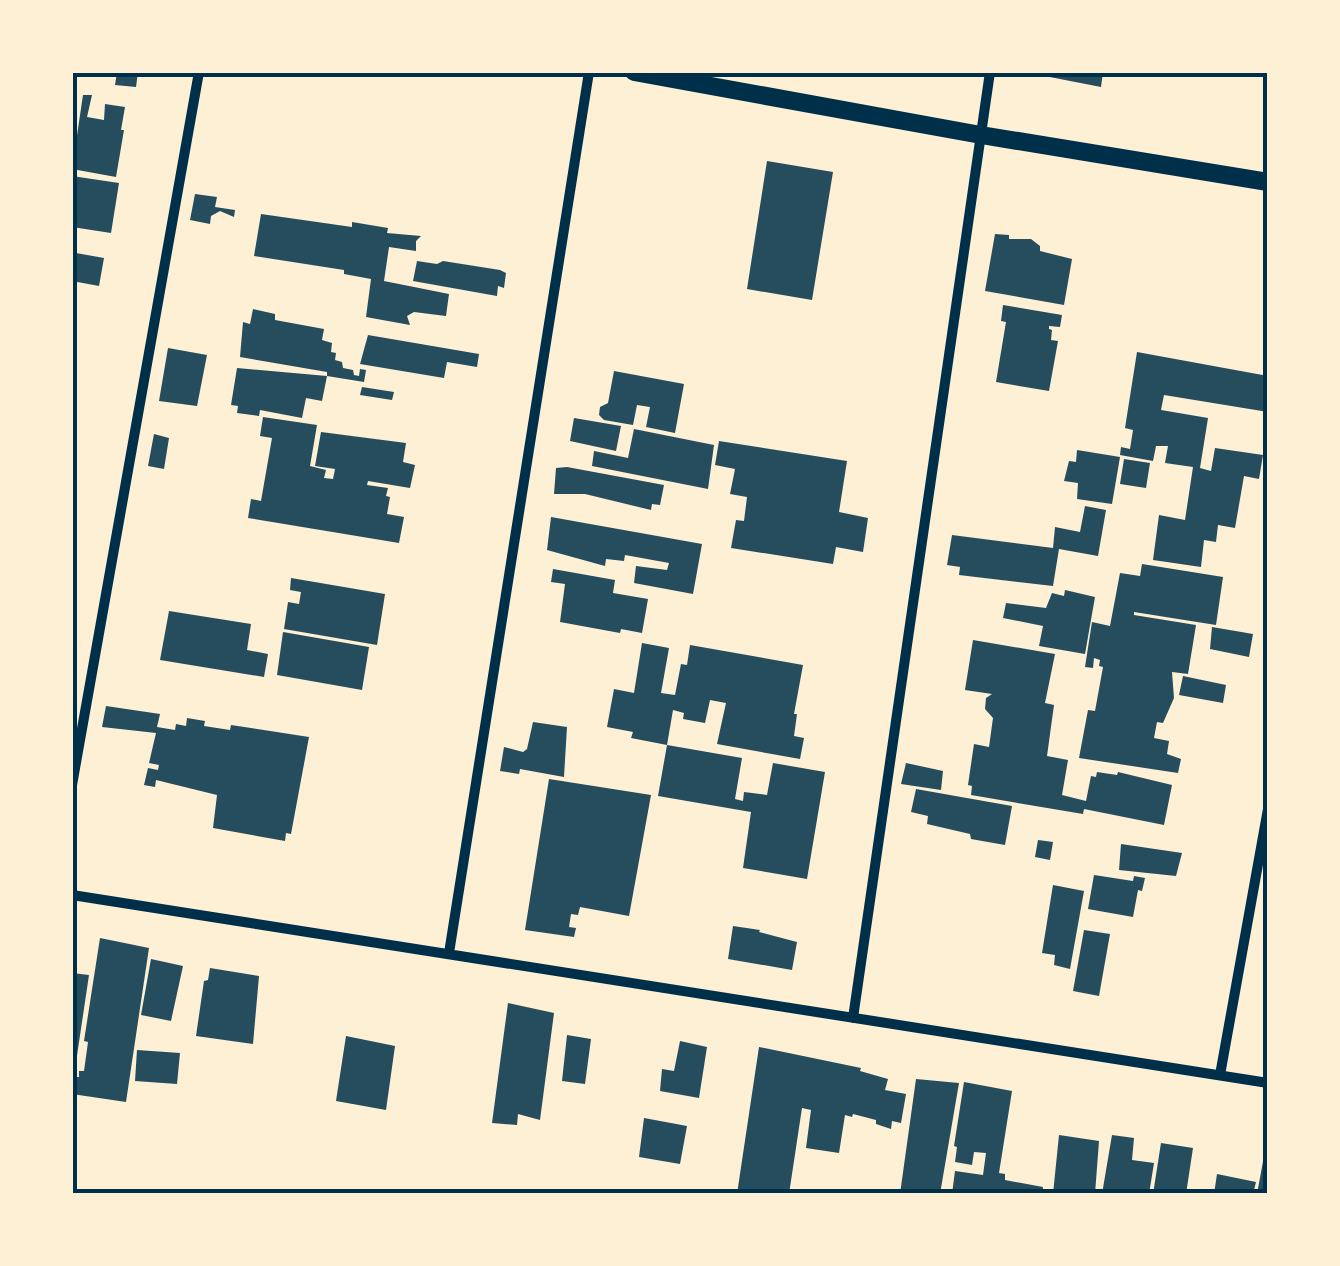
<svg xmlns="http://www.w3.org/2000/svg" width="1340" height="1266" font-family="'DejaVu Sans',sans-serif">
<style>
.building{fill:#264d5e}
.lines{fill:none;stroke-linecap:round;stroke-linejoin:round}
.minor{stroke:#003049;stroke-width:10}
.tertiary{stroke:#003049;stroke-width:18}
.neatline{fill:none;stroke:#003049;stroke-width:4}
</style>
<rect width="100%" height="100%" fill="#fdf0d5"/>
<!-- building -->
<path class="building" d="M 117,72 L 138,72 L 136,87 L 115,85 Z
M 1024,72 L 1103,72 L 1101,87 Z
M 83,95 L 92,95 L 87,117 L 104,120 L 105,104 L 125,107 L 121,130 L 124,130 L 116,177 L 72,169 Z
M 767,161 L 833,172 L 812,300 L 747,289 Z
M 72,176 L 119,183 L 111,233 L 72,227 Z
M 195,194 L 217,197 L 215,207 L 235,210 L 234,217 L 220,211 L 211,216 L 210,224 L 190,220 Z
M 261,214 L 352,227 L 352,222 L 388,228 L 387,233 L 421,236 L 416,241 L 416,251 L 389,247 L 384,281 L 449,294 L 446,316 L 414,312 L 407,316 L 410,325 L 366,317 L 371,279 L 344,274 L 344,270 L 254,256 Z
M 995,234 L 1009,235 L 1009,239 L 1031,239 L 1040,246 L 1040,251 L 1072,259 L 1064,305 L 985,291 Z
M 76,253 L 104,258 L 99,286 L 72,281 Z
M 417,261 L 437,264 L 443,261 L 500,270 L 506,273 L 504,288 L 498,286 L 497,296 L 413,281 Z
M 1003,305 L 1062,315 L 1060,327 L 1049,326 L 1049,329 L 1052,330 L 1051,340 L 1058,341 L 1049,391 L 996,382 L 1006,322 L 1001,321 Z
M 253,309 L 275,314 L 275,320 L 324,329 L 322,340 L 332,343 L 331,352 L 336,353 L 335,360 L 342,362 L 343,368 L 353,370 L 354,375 L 359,376 L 360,369 L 366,370 L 364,382 L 327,376 L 327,372 L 240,357 L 243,322 L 250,324 Z
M 368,335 L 479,354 L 477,367 L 447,362 L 444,378 L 360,364 Z
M 168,348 L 207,355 L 197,406 L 159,401 Z
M 1137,352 L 1268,376 L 1268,412 L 1164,395 L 1161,410 L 1208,418 L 1200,468 L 1211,471 L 1215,448 L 1263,455 L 1259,479 L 1244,476 L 1235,528 L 1218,525 L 1216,542 L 1204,540 L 1201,567 L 1153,560 L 1159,515 L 1185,520 L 1193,467 L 1165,463 L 1168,446 L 1156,446 L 1153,461 L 1120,455 L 1121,447 L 1130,449 L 1133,430 L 1125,428 Z
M 237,368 L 327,376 L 322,401 L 306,398 L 302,418 L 260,410 L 259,416 L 237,413 L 238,406 L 231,405 Z
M 614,371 L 684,384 L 675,433 L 646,427 L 650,407 L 637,405 L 633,425 L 604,420 L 599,415 L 600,407 L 608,403 Z
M 362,387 L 394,392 L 392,400 L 360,395 Z
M 263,417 L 317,425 L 310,466 L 326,470 L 324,478 L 333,479 L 335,469 L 315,466 L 321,432 L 406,443 L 403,462 L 415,465 L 410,488 L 368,481 L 367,485 L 388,488 L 386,496 L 390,497 L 387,514 L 404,517 L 399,543 L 248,518 L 251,499 L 261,501 L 272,438 L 260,436 Z
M 574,418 L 621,426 L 616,451 L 570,441 Z
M 634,429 L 714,445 L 708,489 L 592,466 L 594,451 L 628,458 Z
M 154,434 L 169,438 L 164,469 L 148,466 Z
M 719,441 L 847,461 L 839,512 L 868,518 L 863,552 L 836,547 L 833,564 L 731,548 L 736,520 L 744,521 L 747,497 L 730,494 L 735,469 L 715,465 Z
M 1077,450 L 1120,457 L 1112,504 L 1077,499 L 1078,483 L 1064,481 L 1069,461 L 1076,462 Z
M 1124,459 L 1150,463 L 1146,488 L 1120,484 Z
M 567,467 L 664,485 L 660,505 L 652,504 L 651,510 L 585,494 L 554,494 L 556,468 Z
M 1085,506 L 1106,510 L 1098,556 L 1059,549 L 1053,586 L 959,575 L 960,567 L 947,565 L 952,535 L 1053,548 L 1055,527 L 1080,532 Z
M 551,517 L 702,544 L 693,594 L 634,583 L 636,566 L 667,570 L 669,563 L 625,555 L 624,561 L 606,559 L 605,566 L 547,550 Z
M 1142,564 L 1223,577 L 1216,625 L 1134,612 L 1134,615 L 1196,625 L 1188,674 L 1172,672 L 1174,698 L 1163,723 L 1157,722 L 1154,738 L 1169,741 L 1167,754 L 1181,759 L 1178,773 L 1079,758 L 1088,710 L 1095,711 L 1103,667 L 1099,666 L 1100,660 L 1094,658 L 1093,668 L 1085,667 L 1092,622 L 1110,626 L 1120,573 L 1140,576 Z
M 553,569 L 615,580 L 613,593 L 648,599 L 642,633 L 621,629 L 620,633 L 560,622 L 565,584 L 551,582 Z
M 291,578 L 385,594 L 377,645 L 284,629 L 288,602 L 299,604 L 301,592 L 290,590 Z
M 1065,590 L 1095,597 L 1085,654 L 1039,646 L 1043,626 L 1003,618 L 1006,603 L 1046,608 L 1052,593 L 1064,596 Z
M 169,611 L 251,624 L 247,650 L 268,654 L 264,677 L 160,660 Z
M 1212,627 L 1253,634 L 1249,657 L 1210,649 Z
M 283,632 L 369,647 L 362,690 L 277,675 Z
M 973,640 L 1055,654 L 1045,703 L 1054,705 L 1047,756 L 1068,760 L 1062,795 L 1086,801 L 1091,776 L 1096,777 L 1097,772 L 1117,775 L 1118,772 L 1172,785 L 1164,825 L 1084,809 L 1083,814 L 971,795 L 972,786 L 968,785 L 974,744 L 989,747 L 993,718 L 985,709 L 986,698 L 992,694 L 965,690 Z
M 642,643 L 669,648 L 661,693 L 675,695 L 681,664 L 687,665 L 690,645 L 803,665 L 794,714 L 797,714 L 794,736 L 804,738 L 800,759 L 717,744 L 726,703 L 710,700 L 705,723 L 683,719 L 684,713 L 673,710 L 667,745 L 631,738 L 633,732 L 607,727 L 614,689 L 634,693 Z
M 1183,676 L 1226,685 L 1223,703 L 1179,695 Z
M 106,706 L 160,714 L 157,727 L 175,730 L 176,724 L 186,726 L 187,718 L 205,721 L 204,726 L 230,730 L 231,725 L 309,737 L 291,834 L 286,833 L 285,841 L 213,828 L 217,795 L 156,780 L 155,787 L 144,785 L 148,768 L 158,770 L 159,765 L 149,763 L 156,733 L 102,727 Z
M 533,722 L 567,727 L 564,777 L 520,769 L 519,774 L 500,771 L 504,747 L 523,752 L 527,749 Z
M 667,745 L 742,758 L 735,799 L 743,801 L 744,792 L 767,795 L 773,763 L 825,772 L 807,879 L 743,868 L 751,812 L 658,796 Z
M 906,763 L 943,771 L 941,790 L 901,784 Z
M 549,779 L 651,795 L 629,916 L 580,907 L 578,915 L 571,914 L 569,927 L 576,928 L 574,937 L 525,930 Z
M 916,789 L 1012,806 L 1005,845 L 971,839 L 970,834 L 927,824 L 928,816 L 911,812 Z
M 1038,840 L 1053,842 L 1050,860 L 1035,857 Z
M 1121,844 L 1182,853 L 1176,876 L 1119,870 Z
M 1094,875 L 1133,881 L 1134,876 L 1145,878 L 1142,891 L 1138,890 L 1133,917 L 1088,909 Z
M 1053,885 L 1084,891 L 1070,969 L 1054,965 L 1055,955 L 1042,953 Z
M 733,926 L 760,930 L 759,932 L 797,942 L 792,970 L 728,959 Z
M 1084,930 L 1110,934 L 1099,996 L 1073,991 Z
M 100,938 L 149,948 L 126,1102 L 72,1094 L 72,1077 L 79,1077 L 79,1071 L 84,1071 L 88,1042 L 84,1041 Z
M 151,959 L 183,966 L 171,1021 L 141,1015 Z
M 210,968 L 259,976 L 253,1044 L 196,1036 L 204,981 L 208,980 Z
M 72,973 L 89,975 L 75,1069 L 72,1069 Z
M 508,1003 L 554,1013 L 540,1120 L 518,1114 L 517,1125 L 492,1123 Z
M 567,1035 L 591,1039 L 585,1084 L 562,1081 Z
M 346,1036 L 395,1046 L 386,1110 L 336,1101 Z
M 680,1041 L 707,1047 L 699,1098 L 660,1091 L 662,1069 L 674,1071 Z
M 759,1047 L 861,1068 L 860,1071 L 888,1079 L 885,1090 L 906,1094 L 901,1123 L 892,1121 L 891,1129 L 876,1124 L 876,1120 L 853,1114 L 852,1117 L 845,1115 L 839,1153 L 806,1148 L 811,1110 L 802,1108 L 789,1194 L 737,1194 Z
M 137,1050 L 180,1053 L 177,1084 L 135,1081 Z
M 916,1079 L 959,1083 L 940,1194 L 900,1194 Z
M 964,1082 L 1012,1091 L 999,1173 L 1005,1174 L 1005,1180 L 1043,1187 L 1042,1194 L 952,1194 L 955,1171 L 983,1175 L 986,1153 L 974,1152 L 972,1165 L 955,1162 L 957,1147 L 954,1146 Z
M 644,1118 L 687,1126 L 680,1164 L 639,1157 Z
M 1059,1135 L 1099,1141 L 1095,1194 L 1053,1194 Z
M 1112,1135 L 1134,1138 L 1132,1160 L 1154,1163 L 1149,1194 L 1102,1194 Z
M 1161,1143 L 1193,1148 L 1186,1194 L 1153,1194 Z
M 1266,1145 L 1268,1194 L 1257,1194 Z
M 1217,1174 L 1256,1182 L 1253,1194 L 1214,1194 Z"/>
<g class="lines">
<!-- minor -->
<path class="minor" d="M 72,785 L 199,72
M 72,895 L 1268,1083
M 449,953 L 589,72
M 853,1018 L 990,72
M 1220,1075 L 1268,809"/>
<!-- tertiary -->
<path class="tertiary" d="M 634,72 L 981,135 L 1268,182"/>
</g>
<!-- border -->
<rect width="1340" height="1266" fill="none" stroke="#fdf0d5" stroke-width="150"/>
<rect x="75" y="75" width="1190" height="1116" class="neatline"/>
</svg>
